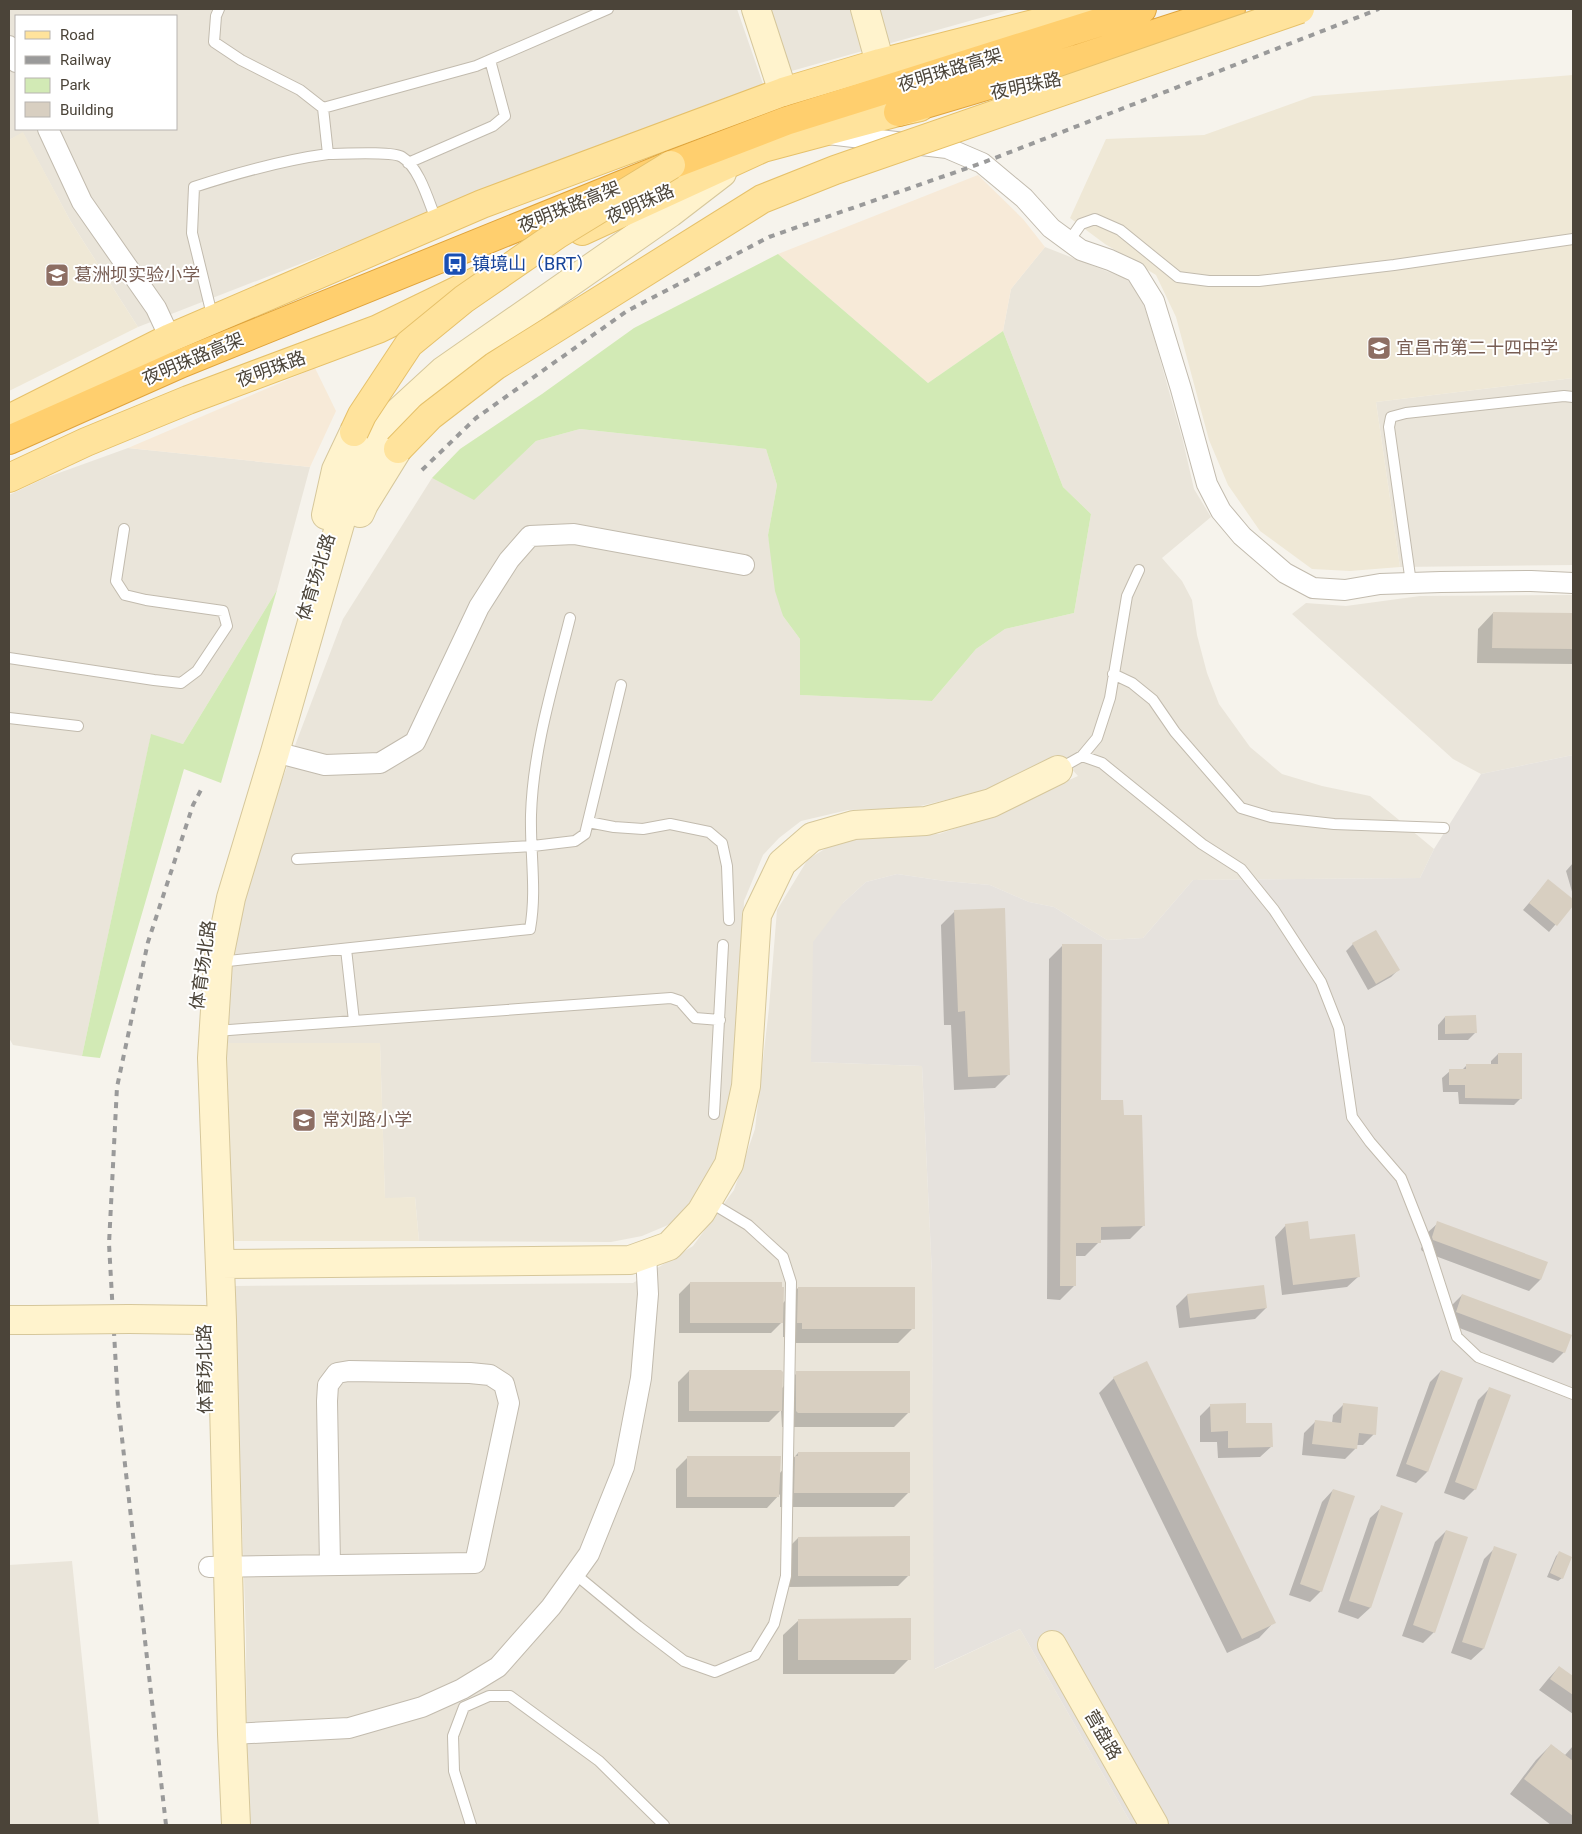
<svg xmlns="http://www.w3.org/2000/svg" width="1582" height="1834" font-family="Roboto,'Noto Sans SC',sans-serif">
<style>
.residential{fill:#eae5da;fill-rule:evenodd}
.commercial{fill:#f7ead8}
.industrial{fill:#e6e2dd}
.education{fill:#efe8d6}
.green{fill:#d2eab5}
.shadow{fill:#0003}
.building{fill:#d8cfc1}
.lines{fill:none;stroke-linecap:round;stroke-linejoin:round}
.lane-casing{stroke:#c2bbae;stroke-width:12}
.street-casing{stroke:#c2bbae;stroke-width:22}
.secondary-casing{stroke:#d6c79b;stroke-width:30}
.primary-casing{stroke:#e6c16a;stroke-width:30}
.highway-casing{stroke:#e0a43c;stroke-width:30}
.lane{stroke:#fff;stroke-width:10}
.street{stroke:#fff;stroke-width:20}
.secondary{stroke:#fff3cd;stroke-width:28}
.primary{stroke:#ffe39c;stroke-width:28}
.highway{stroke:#ffcf6e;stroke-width:28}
.rail{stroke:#9a9a9a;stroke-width:4;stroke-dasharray:6 6;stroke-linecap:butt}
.secondary-bridge-casing{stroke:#d6c79b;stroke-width:30;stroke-linecap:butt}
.primary-bridge-casing{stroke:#e6c16a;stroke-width:30;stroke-linecap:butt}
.secondary-bridge{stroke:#fff3cd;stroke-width:28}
.primary-bridge{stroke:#ffe39c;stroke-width:28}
.labels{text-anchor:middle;stroke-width:4;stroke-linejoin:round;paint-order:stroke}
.street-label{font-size:18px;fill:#4b4439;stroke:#fff}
.transit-label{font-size:18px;fill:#164399;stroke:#fff;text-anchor:start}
.education-label{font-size:18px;fill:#785e54;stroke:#fff;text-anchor:start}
</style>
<rect width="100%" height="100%" fill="#f6f3ec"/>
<!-- residential -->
<path class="residential" d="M 9,9 L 737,9 L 763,84 L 138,327 L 71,222 L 23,133 L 9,140 ZM 16,16 L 176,16 L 176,129 L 16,129 Z
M 768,9 L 1012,9 L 788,72 Z
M 1045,247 L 1124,278 L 1137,287 L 1149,320 L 1183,441 L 1194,489 L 1211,517 L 1162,558 L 1182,581 L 1192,600 L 1197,635 L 1207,673 L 1219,704 L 1250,747 L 1282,774 L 1322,786 L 1370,796 L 1434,849 L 1420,878 L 1193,880 L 1143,938 L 1107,940 L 1054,907 L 1029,902 L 990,885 L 945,881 L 897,874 L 866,882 L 843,903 L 811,1062 L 922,1066 L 932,1274 L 935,1669 L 1020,1629 L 1132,1825 L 248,1825 L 247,1809 L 246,1636 L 234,1286 L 633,1283 L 693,1246 L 734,1190 L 755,1129 L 769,1008 L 777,910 L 808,859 L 835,843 L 872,837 L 939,834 L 980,820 L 1078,776 L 1060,756 L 979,792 L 912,808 L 848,810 L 801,821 L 779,838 L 763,855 L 744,901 L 735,1101 L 715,1168 L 675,1222 L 642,1236 L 611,1242 L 419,1241 L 415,1197 L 385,1199 L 380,1043 L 223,1043 L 228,974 L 244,902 L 277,793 L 343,619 L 432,478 L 474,499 L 536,441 L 580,429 L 766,449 L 777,485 L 768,535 L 783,616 L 800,639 L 800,695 L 932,701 L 976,649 L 1005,629 L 1074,613 L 1091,514 L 1063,487 L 1003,331 L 1011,289 Z
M 1573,378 L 1573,565 L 1400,567 L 1376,402 Z
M 128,448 L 310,467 L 277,590 L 183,744 L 151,735 L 82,1056 L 13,1045 L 9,1038 L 9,495 L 45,478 Z
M 1573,595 L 1573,755 L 1481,774 L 1453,759 L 1292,614 L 1306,603 L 1346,606 L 1420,596 Z
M 72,1561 L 99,1825 L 9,1825 L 9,1565 Z"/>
<!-- commercial -->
<path class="commercial" d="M 978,175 L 1023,219 L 1045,247 L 1011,289 L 1003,331 L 928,383 L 778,254 Z
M 315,368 L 336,411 L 310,467 L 128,448 Z"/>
<!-- industrial -->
<path class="industrial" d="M 1573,755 L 1573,1825 L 1132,1825 L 1020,1629 L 934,1669 L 932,1274 L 922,1066 L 811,1062 L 813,942 L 843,903 L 866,882 L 897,874 L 945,881 L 990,885 L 1029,902 L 1054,907 L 1107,940 L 1143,938 L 1193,880 L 1420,878 L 1434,849 L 1481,774 Z"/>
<!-- education -->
<path class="education" d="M 1573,75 L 1573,378 L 1376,402 L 1400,567 L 1350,571 L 1312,569 L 1260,531 L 1228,485 L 1209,440 L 1176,317 L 1156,275 L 1105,244 L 1070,218 L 1106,139 L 1204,135 L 1313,96 Z
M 23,132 L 71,222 L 138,327 L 9,391 L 9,140 Z
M 223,1043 L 380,1043 L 385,1198 L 415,1197 L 419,1241 L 229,1241 Z"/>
<!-- green -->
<path class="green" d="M 778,254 L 928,383 L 1003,331 L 1063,487 L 1091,514 L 1074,613 L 1005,629 L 976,649 L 932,701 L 800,695 L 800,639 L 783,616 L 775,591 L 768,535 L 777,485 L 766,449 L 580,429 L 536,441 L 474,500 L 432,478 L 460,449 L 542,394 L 634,328 Z
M 277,590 L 221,783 L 184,769 L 100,1058 L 82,1056 L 151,734 L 183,744 Z"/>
<!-- shadow -->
<path class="shadow" d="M 1493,613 L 1573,614 L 1573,664 L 1477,663 L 1478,629 Z
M 1573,863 L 1573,895 L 1566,871 Z
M 1548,881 L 1573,901 L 1573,904 L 1549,932 L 1523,910 Z
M 955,911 L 1009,1074 L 995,1088 L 954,1090 L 951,1025 L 944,1025 L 941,925 Z
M 1353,944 L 1398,970 L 1391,977 L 1368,990 L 1346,951 Z
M 1063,945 L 1100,1101 L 1123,1116 L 1144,1225 L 1130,1239 L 1099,1240 L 1099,1242 L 1085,1256 L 1075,1256 L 1074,1286 L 1060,1300 L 1047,1299 L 1049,959 Z
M 1445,1017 L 1476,1032 L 1468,1040 L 1438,1040 L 1438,1025 Z
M 1498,1054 L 1521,1098 L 1514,1105 L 1459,1104 L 1458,1092 L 1443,1092 L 1442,1078 L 1450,1071 L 1462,1070 L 1466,1066 L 1491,1065 L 1491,1061 Z
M 1438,1223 L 1546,1263 L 1540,1280 L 1529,1291 L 1422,1251 L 1421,1249 L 1426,1234 Z
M 1286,1225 L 1309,1240 L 1359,1276 L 1347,1287 L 1282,1295 L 1275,1237 Z
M 690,1283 L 782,1304 L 798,1288 L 913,1328 L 898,1343 L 787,1343 L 787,1337 L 783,1337 L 783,1321 L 771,1333 L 679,1333 L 679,1294 Z
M 1187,1295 L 1266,1308 L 1255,1319 L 1179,1328 L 1176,1306 Z
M 1462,1295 L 1564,1352 L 1553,1363 L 1446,1323 L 1451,1306 Z
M 689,1371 L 781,1389 L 797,1373 L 909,1412 L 894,1427 L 782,1427 L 781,1410 L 769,1422 L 678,1422 L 678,1382 Z
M 1441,1371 L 1427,1472 L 1416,1483 L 1396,1476 L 1430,1382 Z
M 1114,1378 L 1274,1622 L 1259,1638 L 1227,1653 L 1099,1393 Z
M 1489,1389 L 1475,1489 L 1464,1500 L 1444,1493 L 1478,1400 Z
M 1344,1404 L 1374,1434 L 1363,1445 L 1356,1445 L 1356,1448 L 1345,1459 L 1302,1455 L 1304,1433 L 1315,1422 L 1332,1423 L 1333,1415 Z
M 1211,1405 L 1245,1424 L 1272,1446 L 1260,1457 L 1218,1458 L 1217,1442 L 1200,1442 L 1200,1416 Z
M 798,1453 L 909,1492 L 894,1507 L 780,1507 L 780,1494 L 767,1508 L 676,1508 L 676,1469 L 688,1457 L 779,1474 Z
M 1333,1490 L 1321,1591 L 1310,1602 L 1289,1595 L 1322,1502 Z
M 1382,1507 L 1370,1608 L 1358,1619 L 1338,1612 L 1370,1518 Z
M 1446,1531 L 1434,1632 L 1423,1643 L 1402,1636 L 1435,1542 Z
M 798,1538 L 909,1575 L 898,1586 L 787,1587 L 787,1549 Z
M 1495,1548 L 1483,1649 L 1471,1660 L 1451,1653 L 1484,1559 Z
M 1559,1553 L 1562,1578 L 1558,1581 L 1547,1577 L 1556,1556 Z
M 799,1620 L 909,1659 L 894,1674 L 783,1674 L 783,1635 Z
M 1559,1667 L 1573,1678 L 1573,1714 L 1539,1690 L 1548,1679 Z
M 1551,1745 L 1565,1755 L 1573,1746 L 1573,1825 L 1551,1825 L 1510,1794 L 1536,1760 Z"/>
<!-- building -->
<path class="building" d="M 1493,612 L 1573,613 L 1573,649 L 1492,648 Z
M 1548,879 L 1573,899 L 1573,906 L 1557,926 L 1529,903 Z
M 1005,908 L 1010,1075 L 968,1077 L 965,1011 L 958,1012 L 954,910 Z
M 1376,930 L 1400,970 L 1376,984 L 1352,943 Z
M 1062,944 L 1102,944 L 1101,1100 L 1123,1100 L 1124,1115 L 1142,1115 L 1145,1226 L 1101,1227 L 1101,1243 L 1076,1243 L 1076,1286 L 1060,1286 Z
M 1476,1015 L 1477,1033 L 1445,1034 L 1445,1016 Z
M 1498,1053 L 1522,1053 L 1522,1099 L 1465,1098 L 1465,1085 L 1449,1085 L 1449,1069 L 1466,1069 L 1466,1064 L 1498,1064 Z
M 1308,1221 L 1310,1239 L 1355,1234 L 1360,1277 L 1293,1285 L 1285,1224 Z
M 1437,1221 L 1548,1262 L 1541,1280 L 1433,1240 L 1432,1237 Z
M 690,1282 L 782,1282 L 782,1287 L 784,1287 L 783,1323 L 690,1323 Z
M 1264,1285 L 1267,1308 L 1190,1318 L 1187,1294 Z
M 798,1287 L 915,1287 L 915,1329 L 802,1329 L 802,1323 L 797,1323 Z
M 1462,1294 L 1572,1335 L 1565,1353 L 1456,1312 Z
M 1147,1361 L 1276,1623 L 1242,1639 L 1113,1377 Z
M 689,1370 L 781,1370 L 783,1372 L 782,1411 L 689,1411 Z
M 1441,1370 L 1463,1378 L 1428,1472 L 1406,1464 Z
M 796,1371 L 910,1371 L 910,1413 L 798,1413 L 796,1411 Z
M 1489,1387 L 1511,1395 L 1476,1490 L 1455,1482 Z
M 1246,1403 L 1246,1423 L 1272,1423 L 1273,1447 L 1228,1448 L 1228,1431 L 1211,1432 L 1210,1404 Z
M 1343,1403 L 1378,1407 L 1376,1435 L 1359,1433 L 1357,1449 L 1312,1444 L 1315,1420 L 1341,1423 Z
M 798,1452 L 910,1452 L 910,1493 L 794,1493 L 795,1456 L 798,1456 Z
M 687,1456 L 781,1456 L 779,1497 L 687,1497 Z
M 1333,1489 L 1355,1496 L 1322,1592 L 1300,1584 Z
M 1381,1505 L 1403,1513 L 1371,1608 L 1349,1601 Z
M 1446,1530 L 1468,1537 L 1435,1633 L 1413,1625 Z
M 910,1536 L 910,1576 L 798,1576 L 798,1537 Z
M 1494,1546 L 1517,1554 L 1484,1649 L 1462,1642 Z
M 1559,1551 L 1572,1557 L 1563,1579 L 1550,1573 Z
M 911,1618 L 911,1660 L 798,1660 L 798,1619 Z
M 1559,1666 L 1573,1676 L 1573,1695 L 1550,1679 Z
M 1551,1744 L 1573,1761 L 1573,1816 L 1524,1779 Z"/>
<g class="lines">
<!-- lane casing -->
<g class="lane-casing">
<path id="lane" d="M 323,108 L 476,66 L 608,9
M 328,154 C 342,154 392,151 402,157 C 420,168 429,203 437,222
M 408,163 L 493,126 L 505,116 L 490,60
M 1069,241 L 1081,224 L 1095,219 L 1120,230 L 1178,277 L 1209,281 L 1259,281 L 1394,265 L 1573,239
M 213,319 L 192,233 L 194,187 C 237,173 283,160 328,154 L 323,108 L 300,90 L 241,60 L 214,42 L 216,16 L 219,9
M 1411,583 L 1389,427 L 1391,417 L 1406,413 L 1564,396 L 1573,397
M 9,658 L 154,680 L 181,683 L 197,671 L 227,626 L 223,611 L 146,600 L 125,595 L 116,581 L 124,529
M 1113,674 L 1132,683 L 1153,700 L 1175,732 L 1241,808 L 1271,817 L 1334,824 L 1444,828
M 9,718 L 78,726
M 1082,756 L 1097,738 L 1110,698 L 1127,596 L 1139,570
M 1059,769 L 1082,756 L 1102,763 L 1202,844 L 1241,869 L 1274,910 L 1321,982 L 1339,1028 L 1352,1117 L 1370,1142 L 1401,1178 L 1427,1244 L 1457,1337 L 1478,1357 L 1573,1394
M 588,822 L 614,827 L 643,829 L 670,824 L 709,832 L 722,843 L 727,866 L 729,920
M 297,859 L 533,846 L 575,841 L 585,834 L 621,685
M 346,949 L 354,1021
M 219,962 L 530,929 C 537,891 530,854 531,815 C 533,748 554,682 570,618
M 216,1031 L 671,998 L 680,1001 L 695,1018 L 720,1020
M 714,1114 L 723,945
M 575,1574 L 638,1626 L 684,1661 L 715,1672 L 755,1655 L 774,1624 L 786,1576 L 791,1282 L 783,1257 L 748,1225 L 708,1201
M 471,1825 L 454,1771 L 453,1736 L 464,1707 L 489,1696 L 510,1696 L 599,1761 L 664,1825"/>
</g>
<!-- street casing -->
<g class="street-casing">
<path id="street" d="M 9,46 L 16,62
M 48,129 L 82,202 L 156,308 L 170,338
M 828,134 L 947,148 L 982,163 L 1024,198 L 1051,228 L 1081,250 L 1110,260 L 1136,272 L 1154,301 L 1181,389 L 1207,484 L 1221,511 L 1242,536 L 1285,573 L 1313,588 L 1345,590 L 1380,584 L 1441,582 L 1531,581 L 1573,583
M 275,752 L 325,765 L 380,763 L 415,742 L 479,607 L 509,560 L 530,536 L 574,534 L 744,565
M 209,1567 L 475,1563 L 509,1403 L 504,1384 L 490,1375 L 470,1373 L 349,1371 L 337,1373 L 328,1385 L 327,1401 L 330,1565
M 232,1734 L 349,1728 L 422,1707 L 462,1689 L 498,1667 L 551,1607 L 589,1554 L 624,1467 L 641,1378 L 648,1294 L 646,1254"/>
</g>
<!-- secondary casing -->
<g class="secondary-casing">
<path id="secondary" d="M 756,9 L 783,92
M 865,9 L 880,63
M 360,513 L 364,504 L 398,449
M 326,515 L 336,470 L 354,432
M 220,1264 L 630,1260 L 669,1246 L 701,1212 L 729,1164 L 746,1086 L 757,915 L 782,863 L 812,837 L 854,825 L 926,821 L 991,803 L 1058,770
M 129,1319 L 204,1320
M 9,1320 L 32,1320
M 1052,1645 L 1154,1825
M 236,1825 L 232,1734 L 222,1320 L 212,1058 L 218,962 L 231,898 L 275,752 L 349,492 L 395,415 L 443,371 L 670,213 L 722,173"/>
</g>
<!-- primary casing -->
<g class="primary-casing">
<path id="primary" d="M 582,231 L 763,148 L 898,112 L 920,107
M 9,419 L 170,338 L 482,204 L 783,92 L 880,63 L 1065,16 L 1086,9
M 9,478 L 86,442 L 188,400 L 378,329 L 477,281"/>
</g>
<!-- highway casing -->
<g class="highway-casing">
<path id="highway" d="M 898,112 L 1077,59 L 1231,9
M 9,440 L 182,363 L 671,165 L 786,121 L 1142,9"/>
</g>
<!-- lane -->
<use href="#lane" class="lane"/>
<!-- street -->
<use href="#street" class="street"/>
<!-- secondary -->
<use href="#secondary" class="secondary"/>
<!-- primary -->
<use href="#primary" class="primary"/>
<!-- highway -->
<use href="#highway" class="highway"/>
<!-- rail -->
<path class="rail" d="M 422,470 L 476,418 L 627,311 L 769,237 L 982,163 L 1379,9
M 166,1825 L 118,1403 L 109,1244 L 117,1087 L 148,942 L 193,805 L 202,788"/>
<!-- secondary-bridge casing -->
<g class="secondary-bridge-casing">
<path id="secondary-bridge" d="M 32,1320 L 129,1319"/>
</g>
<!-- primary-bridge casing -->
<g class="primary-bridge-casing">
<path id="primary-bridge" d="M 354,432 L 362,415 L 409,344 L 464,299 L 558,234 L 671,165
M 398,449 L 430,416 L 495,366 L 762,199 L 835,170 L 1300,9"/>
</g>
<!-- secondary-bridge -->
<use href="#secondary-bridge" class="secondary-bridge"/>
<!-- primary-bridge -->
<use href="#primary-bridge" class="primary-bridge"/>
</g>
<!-- icons -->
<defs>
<g id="bus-square" transform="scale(1.25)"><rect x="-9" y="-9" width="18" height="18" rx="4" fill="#1a4fb4" stroke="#fff"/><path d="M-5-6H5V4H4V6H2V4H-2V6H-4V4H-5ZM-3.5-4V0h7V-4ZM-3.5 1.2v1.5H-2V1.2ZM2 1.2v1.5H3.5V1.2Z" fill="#fff"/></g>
<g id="school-square" transform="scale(1.25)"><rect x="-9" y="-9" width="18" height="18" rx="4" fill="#8d6e63" stroke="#fff"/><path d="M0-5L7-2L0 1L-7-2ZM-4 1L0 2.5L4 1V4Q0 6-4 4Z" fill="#fff"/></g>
</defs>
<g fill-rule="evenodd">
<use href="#bus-square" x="455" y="264"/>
<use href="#school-square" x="57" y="275"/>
<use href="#school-square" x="1379" y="348"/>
<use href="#school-square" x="304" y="1120"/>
</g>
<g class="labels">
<!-- street labels -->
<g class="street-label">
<text transform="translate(950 70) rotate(-17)" y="6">夜明珠路高架</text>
<text transform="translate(1026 86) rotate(-12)" y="6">夜明珠路</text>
<text transform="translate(640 204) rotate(-24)" y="6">夜明珠路</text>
<text transform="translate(569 207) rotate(-22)" y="6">夜明珠路高架</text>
<text transform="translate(193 359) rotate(-23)" y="6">夜明珠路高架</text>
<text transform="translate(271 369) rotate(-20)" y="6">夜明珠路</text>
<text transform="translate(316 577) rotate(-73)" y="6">体育场北路</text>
<text transform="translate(203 965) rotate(-82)" y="6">体育场北路</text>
<text transform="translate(205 1369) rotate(-91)" y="6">体育场北路</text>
<text transform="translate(1103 1735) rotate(60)" y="6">营盘路</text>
</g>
<!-- transit labels -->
<g class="transit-label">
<text x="472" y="270">镇境山（BRT）</text>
</g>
<!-- education labels -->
<g class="education-label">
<text x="74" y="281">葛洲坝实验小学</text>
<text x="1396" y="354">宜昌市第二十四中学</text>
<text x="322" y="1126">常刘路小学</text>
</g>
</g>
<!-- border -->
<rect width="1582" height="1834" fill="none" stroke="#4b4439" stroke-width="20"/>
<!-- legend -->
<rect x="15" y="15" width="162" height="115" fill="#ffffff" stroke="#b7b4b0"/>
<rect x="25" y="31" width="25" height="8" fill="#ffe39c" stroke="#b7b4b0"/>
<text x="60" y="40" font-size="15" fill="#4b4439">Road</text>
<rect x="25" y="56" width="25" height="8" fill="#9a9a9a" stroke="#b7b4b0"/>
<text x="60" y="65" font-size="15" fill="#4b4439">Railway</text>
<rect x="25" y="78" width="25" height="15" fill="#d2eab5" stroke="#b7b4b0"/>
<text x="60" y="90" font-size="15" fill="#4b4439">Park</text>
<rect x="25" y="102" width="25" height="15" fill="#d8cfc1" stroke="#b7b4b0"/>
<text x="60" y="115" font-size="15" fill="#4b4439">Building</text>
</svg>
